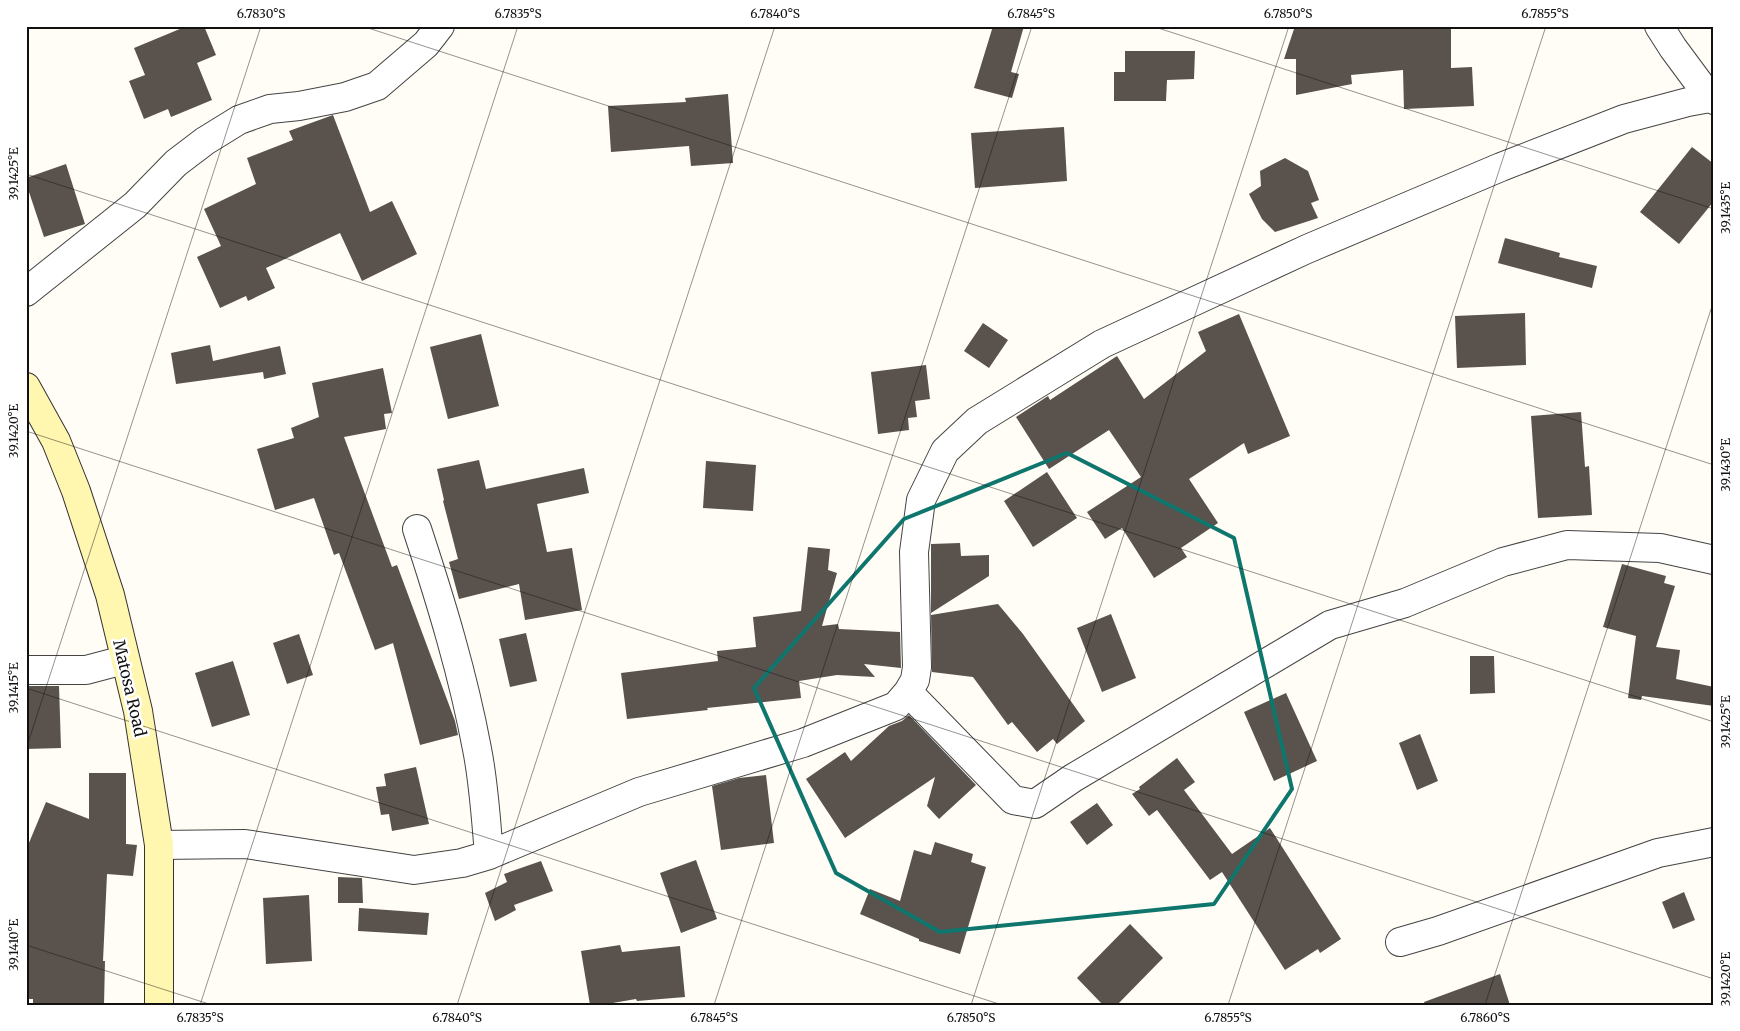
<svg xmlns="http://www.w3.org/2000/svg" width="1740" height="1031" font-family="Merriweather,serif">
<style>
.building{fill:#5a524d}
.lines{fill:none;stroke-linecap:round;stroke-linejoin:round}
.street-casing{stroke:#444;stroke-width:30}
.secondary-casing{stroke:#333;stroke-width:30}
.street{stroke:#fff;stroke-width:28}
.secondary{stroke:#fff6b0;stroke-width:28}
.marked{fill:none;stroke:#0f766e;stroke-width:4;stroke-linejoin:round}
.ticks{fill:none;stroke:#111;stroke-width:1;stroke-opacity:0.45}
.labels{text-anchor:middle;stroke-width:5;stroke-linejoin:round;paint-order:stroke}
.street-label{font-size:16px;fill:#111;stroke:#fff}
.neatline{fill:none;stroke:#111;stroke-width:2}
.ticks-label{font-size:12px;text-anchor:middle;fill:#111}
</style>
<rect width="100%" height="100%" fill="#fffdf5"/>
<!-- building -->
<path class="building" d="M 187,26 L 204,26 L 216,55 L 197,63 L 212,100 L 171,117 L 168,109 L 144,119 L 129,81 L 145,75 L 134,48 Z
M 993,26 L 1024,26 L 1011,72 L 1019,74 L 1012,98 L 974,88 Z
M 1295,26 L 1451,26 L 1451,68 L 1472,67 L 1474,106 L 1404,109 L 1403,70 L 1351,75 L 1352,84 L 1296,95 L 1296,59 L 1284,59 Z
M 1125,51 L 1195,51 L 1194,79 L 1167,80 L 1166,101 L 1114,101 L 1114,72 L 1125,72 Z
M 728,94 L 733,163 L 691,166 L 689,146 L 611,152 L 608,106 L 686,102 L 685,98 Z
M 333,115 L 370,212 L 392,201 L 417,254 L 362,281 L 340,233 L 266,268 L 275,288 L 248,301 L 246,296 L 220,308 L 197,257 L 221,246 L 204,209 L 256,184 L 247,158 L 293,140 L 289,131 Z
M 1064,127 L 1067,181 L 975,188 L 971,133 Z
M 1692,147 L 1714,164 L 1714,201 L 1679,244 L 1640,212 Z
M 1285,158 L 1308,171 L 1319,200 L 1311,203 L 1318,218 L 1275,232 L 1262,219 L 1249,194 L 1261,186 L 1260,171 Z
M 66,164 L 85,224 L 44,237 L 26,183 L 26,178 Z
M 1505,238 L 1560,253 L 1559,257 L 1597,266 L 1592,288 L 1498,263 Z
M 1525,313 L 1526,365 L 1457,368 L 1455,316 Z
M 1239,314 L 1290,436 L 1248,454 L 1244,443 L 1189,479 L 1218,523 L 1181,548 L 1187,557 L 1154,578 L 1122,528 L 1105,539 L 1087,512 L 1141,477 L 1109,430 L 1049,469 L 1016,417 L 1048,396 L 1050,400 L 1117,356 L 1144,399 L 1206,351 L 1198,332 Z
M 983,323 L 1008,340 L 989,368 L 964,351 Z
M 481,334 L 499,406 L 448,419 L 430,347 Z
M 210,345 L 213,361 L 280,346 L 286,374 L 264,379 L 263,372 L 176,384 L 171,353 Z
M 926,365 L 930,399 L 915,401 L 917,417 L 908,418 L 909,430 L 878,434 L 871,372 Z
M 383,368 L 392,413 L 384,414 L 386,429 L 344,437 L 392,567 L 397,565 L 455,721 L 458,735 L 420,745 L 393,643 L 375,650 L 339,553 L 334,555 L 314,498 L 275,510 L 257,449 L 294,438 L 291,428 L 319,417 L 312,383 Z
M 1581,412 L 1585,467 L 1589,466 L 1592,515 L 1538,518 L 1531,416 Z
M 479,460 L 486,489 L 584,468 L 589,493 L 537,504 L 547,552 L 572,548 L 582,610 L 525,620 L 519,584 L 459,599 L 449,562 L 458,559 L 443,501 L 444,500 L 437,469 Z
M 706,461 L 756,465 L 753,511 L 703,508 Z
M 1047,472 L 1077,518 L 1033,547 L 1004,501 Z
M 960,543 L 961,556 L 989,555 L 989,576 L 931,613 L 931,544 Z
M 808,547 L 830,549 L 828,570 L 837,573 L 822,626 L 838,624 L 839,629 L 900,632 L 901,668 L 864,664 L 875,677 L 837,675 L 799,681 L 801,698 L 707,708 L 708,710 L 627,719 L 621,673 L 718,661 L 717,651 L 756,647 L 753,617 L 801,611 Z
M 1622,564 L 1666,576 L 1664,583 L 1675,586 L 1656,647 L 1680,650 L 1676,679 L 1714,687 L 1714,706 L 1642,696 L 1641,700 L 1628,698 L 1636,636 L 1603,627 Z
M 998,604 L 1023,634 L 1085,721 L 1057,744 L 1053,739 L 1037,752 L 1012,722 L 1008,725 L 973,677 L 932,672 L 931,615 Z
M 1111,614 L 1136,678 L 1102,692 L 1077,628 Z
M 526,633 L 537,681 L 510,687 L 499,639 Z
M 299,634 L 313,675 L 287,684 L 273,643 Z
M 1470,656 L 1494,656 L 1495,693 L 1470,694 Z
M 233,661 L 250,715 L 212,727 L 195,673 Z
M 26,686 L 59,686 L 61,748 L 26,749 Z
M 1286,693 L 1317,761 L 1274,781 L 1244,712 Z
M 909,715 L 976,785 L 939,819 L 927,806 L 935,777 L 845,838 L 806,779 L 845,752 L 851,761 L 889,726 L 902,721 Z
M 1420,734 L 1438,781 L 1417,790 L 1399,743 Z
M 1177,758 L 1195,782 L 1184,790 L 1232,854 L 1270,828 L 1341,939 L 1320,953 L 1318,949 L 1285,970 L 1222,872 L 1210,880 L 1157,810 L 1149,816 L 1132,794 L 1140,789 L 1139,787 Z
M 416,767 L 429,824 L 392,831 L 389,814 L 381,815 L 376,787 L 386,786 L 384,774 Z
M 89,773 L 126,773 L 126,844 L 137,845 L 133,876 L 107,874 L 103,961 L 105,961 L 104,1005 L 33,1005 L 33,999 L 26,999 L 26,850 L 46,802 L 89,819 Z
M 766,775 L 774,843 L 721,850 L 712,786 L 739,778 Z
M 1097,803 L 1113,825 L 1087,845 L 1070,822 Z
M 935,842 L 973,854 L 971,862 L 986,867 L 960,954 L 919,941 L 919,939 L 860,914 L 870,889 L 900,901 L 914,850 L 931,855 Z
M 696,860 L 717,919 L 681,933 L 660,873 Z
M 541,861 L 553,891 L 514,905 L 516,910 L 495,921 L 485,893 L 507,882 L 504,874 Z
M 338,877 L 362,878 L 363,903 L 338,903 Z
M 1684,892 L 1695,920 L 1673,929 L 1662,902 Z
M 309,895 L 312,961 L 266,964 L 263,898 Z
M 359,908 L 429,913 L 427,935 L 358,931 Z
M 1130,924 L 1163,958 L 1117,1005 L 1103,1005 L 1077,978 Z
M 620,945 L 622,952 L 680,946 L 685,997 L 637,1001 L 636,999 L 601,1005 L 590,1005 L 581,951 Z
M 1500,974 L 1510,1005 L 1425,1005 L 1424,1002 Z"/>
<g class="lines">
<!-- street casing -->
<g class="street-casing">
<path id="street" d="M 1659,26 L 1673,48 L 1710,98
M 26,292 L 135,205 L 176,163 L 205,141 L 239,120 L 270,109 L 299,106 L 345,97 L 377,86 L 426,44 L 440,26
M 417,529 C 441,602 463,674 477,749 C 484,784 486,820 489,855
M 26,670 L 86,670 L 124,660
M 908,692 L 1013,800 L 1035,804 L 1073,778 L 1330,625 L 1405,603 L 1503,562 L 1567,545 L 1660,548 L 1714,560
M 159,845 L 245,844 L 414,870 L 462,863 L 489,855 L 639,792 L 803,743 L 896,706 L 908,692 L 915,680 L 917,667 L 914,552 L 921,500 L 945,451 L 977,421 L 1102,344 L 1307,249 L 1501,167 L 1624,119 L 1688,102 L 1710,98 L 1714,100
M 1400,942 L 1438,931 L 1658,853 L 1714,842"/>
</g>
<!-- secondary casing -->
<g class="secondary-casing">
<path id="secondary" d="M 26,387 L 56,441 L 76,491 L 110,595 L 138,711 L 159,845 L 159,1005"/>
</g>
<!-- street -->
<use href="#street" class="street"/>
<!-- secondary -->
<use href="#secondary" class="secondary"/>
</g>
<!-- marked area -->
<path class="marked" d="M 1067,453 L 1234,538 L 1292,789 L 1214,904 L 940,932 L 836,873 L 754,688 L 904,519 Z"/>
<!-- ticks -->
<path class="ticks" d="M 362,26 L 1714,465M 1152,26 L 1714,209M 26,174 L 1714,722M 26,431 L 1714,979M 26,688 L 1002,1005M 26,749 L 261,26M 26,945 L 212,1005M 200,1005 L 518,26M 457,1005 L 775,26M 714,1005 L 1032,26M 971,1005 L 1289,26M 1228,1005 L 1546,26M 1485,1005 L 1714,300"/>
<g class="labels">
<!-- street labels -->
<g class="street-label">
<text transform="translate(130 688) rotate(77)" y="6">Matosa Road</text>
</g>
</g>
<!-- border -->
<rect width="1740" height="1031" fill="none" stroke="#ffffff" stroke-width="55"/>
<rect x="28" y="28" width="1684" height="976" class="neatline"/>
<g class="ticks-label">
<text x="261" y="18">6.7830°S</text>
<text x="518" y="18">6.7835°S</text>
<text x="775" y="18">6.7840°S</text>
<text x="1031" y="18">6.7845°S</text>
<text x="1288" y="18">6.7850°S</text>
<text x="1545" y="18">6.7855°S</text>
<text transform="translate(14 174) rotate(-90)" y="4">39.1425°E</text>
<text transform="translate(1726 208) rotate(-90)" y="4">39.1435°E</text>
<text transform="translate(14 431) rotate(-90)" y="4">39.1420°E</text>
<text transform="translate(1726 465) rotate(-90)" y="4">39.1430°E</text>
<text transform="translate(14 688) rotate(-90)" y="4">39.1415°E</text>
<text transform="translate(1726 722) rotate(-90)" y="4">39.1425°E</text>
<text transform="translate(14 945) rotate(-90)" y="4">39.1410°E</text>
<text transform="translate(1726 979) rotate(-90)" y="4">39.1420°E</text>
<text x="200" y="1022">6.7835°S</text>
<text x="457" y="1022">6.7840°S</text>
<text x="714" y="1022">6.7845°S</text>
<text x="971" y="1022">6.7850°S</text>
<text x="1228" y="1022">6.7855°S</text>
<text x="1485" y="1022">6.7860°S</text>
</g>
</svg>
